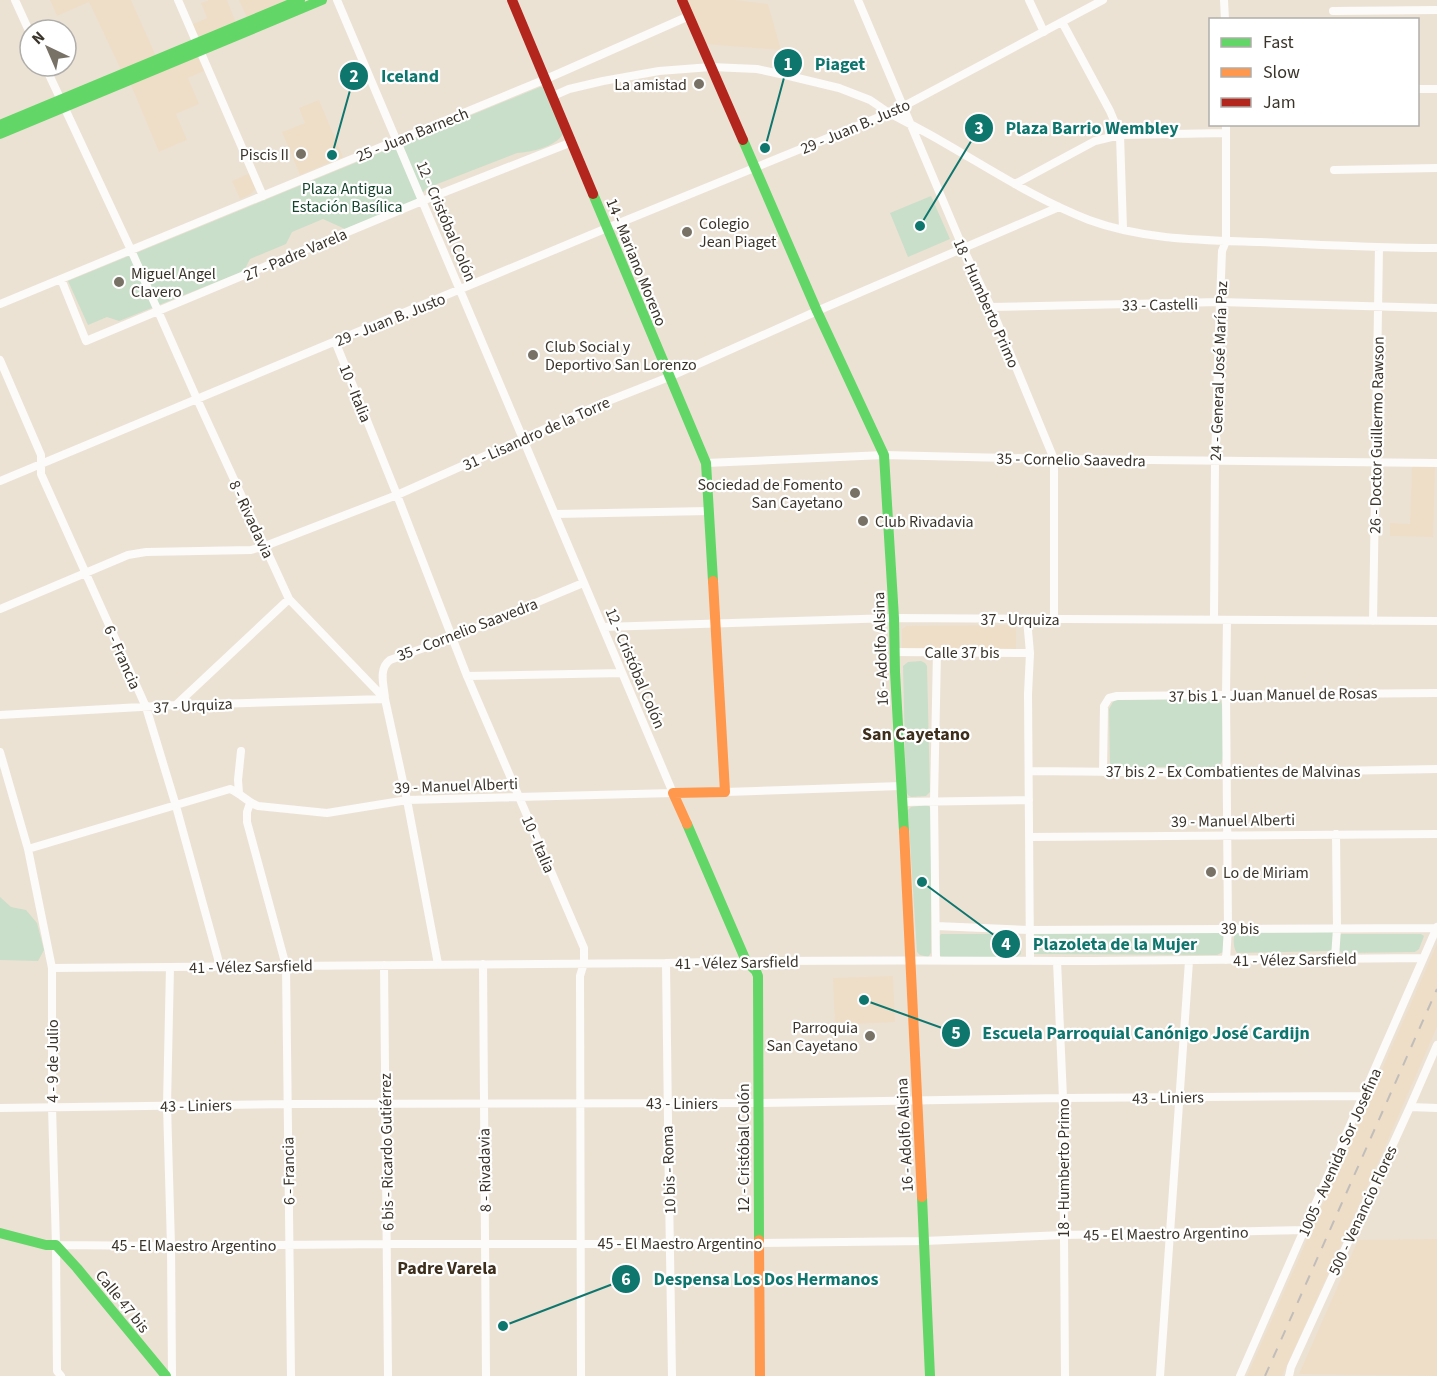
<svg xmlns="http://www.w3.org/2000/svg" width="1437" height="1376" font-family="'Source Sans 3',sans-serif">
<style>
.built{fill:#eedec7}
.green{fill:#c9dfc9}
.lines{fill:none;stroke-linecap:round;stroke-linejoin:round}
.street{stroke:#fcfbf9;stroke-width:8}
.fast{stroke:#63d668;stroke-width:10}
.slow{stroke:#ff974d;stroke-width:10}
.jam{stroke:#b3261e;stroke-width:10}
.rail{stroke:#c0bdba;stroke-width:2;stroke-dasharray:10 10;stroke-linecap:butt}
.poi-dot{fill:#787166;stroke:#fff;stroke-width:2}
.labels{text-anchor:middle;stroke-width:4.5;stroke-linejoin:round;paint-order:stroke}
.poi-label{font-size:16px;fill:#3a342a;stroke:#fff;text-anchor:start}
.street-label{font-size:16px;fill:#3a342a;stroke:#fff}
.park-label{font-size:16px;fill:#17462e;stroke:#fff}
.neighbourhood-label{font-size:18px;font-weight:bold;fill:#3d2f1c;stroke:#fff}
.leader{fill:none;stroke:#0f766e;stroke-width:2}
.callout-dot{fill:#0f766e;stroke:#fff;stroke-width:2}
.mark-label{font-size:18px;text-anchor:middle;font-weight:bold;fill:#fff}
.callout-label{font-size:18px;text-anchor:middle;font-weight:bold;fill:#0f766e;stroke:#fff;stroke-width:4.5;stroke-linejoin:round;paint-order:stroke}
</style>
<rect width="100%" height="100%" fill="#ebe2d4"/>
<!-- built -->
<path class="built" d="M 50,0 L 131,0 L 156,56 L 121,70 L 89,2 L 57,16 Z
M 209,0 L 227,0 L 236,23 L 203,36 L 198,35 L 191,25 L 207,18 L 201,3 Z
M 239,0 L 292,0 L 247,18 Z
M 687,0 L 735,0 L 768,4 L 781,50 L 705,44 Z
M 198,57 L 204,71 L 188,78 L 199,104 L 176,114 L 187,140 L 159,152 L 130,83 Z
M 319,100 L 343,157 L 300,175 L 282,132 L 305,123 L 299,108 Z
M 250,173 L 256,188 L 251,194 L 240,199 L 232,181 Z
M 1412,466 L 1435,467 L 1433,537 L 1390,536 L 1390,523 L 1410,524 Z
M 1016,625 L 1016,652 L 902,650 L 902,629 L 906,626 Z
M 1437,944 L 1437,1027 L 1381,1156 L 1282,1376 L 1247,1376 Z
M 893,976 L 895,1022 L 835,1025 L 833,978 Z
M 1437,1239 L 1437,1376 L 1299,1374 L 1358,1240 Z"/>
<!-- green -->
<path class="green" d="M 540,87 L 545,87 L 563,134 C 555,147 532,152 517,153 L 427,188 L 416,200 L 345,229 L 323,219 L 292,232 L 286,244 L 250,259 L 244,271 L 119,321 L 107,317 L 88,325 L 68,281 Z
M 931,196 L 950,239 L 908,257 L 890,213 Z
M 921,661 L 925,663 L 927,666 L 930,792 L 926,796 L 911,797 L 908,795 L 906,791 L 903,666 L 908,662 Z
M 1213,698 L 1221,701 L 1223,709 L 1223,757 C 1222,763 1221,765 1216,767 L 1114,767 L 1110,764 L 1109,709 L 1113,702 L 1116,700 Z
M 926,805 L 929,806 L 931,809 L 931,953 L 928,957 L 920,955 L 917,952 L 908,810 L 911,807 Z
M 0,897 L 11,907 L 26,910 L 37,923 L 44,950 L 38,961 L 0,960 Z
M 1219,932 L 1224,935 L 1223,952 L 1217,955 L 1033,954 L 1034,933 Z
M 1333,932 L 1333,948 L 1330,951 L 1237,953 C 1233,948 1233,938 1235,933 Z
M 941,934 L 1017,934 L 1021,938 L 1021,954 L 1017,957 L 941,957 L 939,955 L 939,937 Z
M 1341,934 L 1421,934 L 1424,936 L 1419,949 L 1415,952 L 1342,953 L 1339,950 L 1339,936 Z"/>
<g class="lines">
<!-- street -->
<path class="street" d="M 15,0 L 30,33
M 178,0 L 263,196
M 858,0 L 963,248 L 991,307 L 1054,459 L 1054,618
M 1029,0 L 1044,32
M 1224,0 L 1225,20
M 1333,11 L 1437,10
M 1062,22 L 1110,111 L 1120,135 L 1123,229
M 45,66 L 131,250 L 197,399 L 289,599 L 385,699 L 407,800 L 438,964
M 1418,89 L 1437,89
M 553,96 L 569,89 L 603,81 L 659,71 L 711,67 L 757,69 L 785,75 L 839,88 L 870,100 L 889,113 C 906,122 924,131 941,141 C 990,169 1037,200 1089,220 C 1143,240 1203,240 1260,242 C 1319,245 1378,248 1437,248
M 1334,170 L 1437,168
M 1015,184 L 1095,141 L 1120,135 L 1226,133
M 61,279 L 86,341 L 422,201 L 572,142
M 0,304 L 546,79 L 689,16
M 991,307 L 1220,302 L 1437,308
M 335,341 L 397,495 L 467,676 L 584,948 L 584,963 L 580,976 L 581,1376
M 0,360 L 41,455 L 41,474 L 146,707 L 176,806 L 220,966
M 706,463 L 884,455 L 1054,459 L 1437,463
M 0,481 L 607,228 L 889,113 L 904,106 L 1103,0
M 556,514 L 708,511
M 0,609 L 128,555 L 146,552 L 251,550 L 265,546 L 397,495 L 603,403 L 669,377 L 817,311 L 1059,207
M 1027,619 L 1030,653 L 1028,694 L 1030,961
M 1214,619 L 1215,461 L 1220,302 L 1222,251 L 1226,241 L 1226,124
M 1373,621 L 1379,248
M 603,627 L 894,618 L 1437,621
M 894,652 L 1030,653
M 467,676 L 622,673
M 176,705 L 289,599
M 0,715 L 176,705 L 385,699 C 384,685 378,669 390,660 L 452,638 L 583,583
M 0,752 L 28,849 L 52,968 L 52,1107 L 56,1245 L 57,1371 L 61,1376
M 1029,771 L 1226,773 L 1437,769
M 1103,772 L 1104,706 L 1109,698 L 1117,696 L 1437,693
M 725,792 L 901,786
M 239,793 L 238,780 L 241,751
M 902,802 L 1029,800
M 250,803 L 247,812 L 247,822 L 286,966 L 291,1376
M 1030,837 L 1437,834
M 28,849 L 230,789 C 242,794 247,802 258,806 L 327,813 L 407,800 L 673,793 L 337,0
M 936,926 L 1029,930 L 1436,928
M 1335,958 L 1337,928 L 1336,834
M 936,960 L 934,802 L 937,652
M 1226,960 L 1228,928 L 1226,695 L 1227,620
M 1057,961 L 1063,1098 L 1065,1376
M 666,963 C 667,1101 670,1238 672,1376
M 483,964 L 486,1376
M 384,965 L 388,1376
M 170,967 L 167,1105 L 171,1246 L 172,1376
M 52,968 L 666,963 C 808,959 950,961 1092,961 C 1203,961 1313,958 1423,958
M 1410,1107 L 1437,1108
M 0,1108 L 288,1104 L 758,1103 L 1063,1098 L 1363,1096
M 56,1245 L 171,1246 L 387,1244 L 670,1244 L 924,1241 L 1064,1235 L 1304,1230
M 1160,1376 L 1189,961
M 1240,1376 L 1437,927
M 1289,1376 L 1291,1367 L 1410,1107 L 1437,1045"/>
<!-- fast -->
<path class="fast" d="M 0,125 L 300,0
M 0,134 L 322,0
M 743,140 L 817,311 L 884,455 L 894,618 L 895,672 L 904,831
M 593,194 L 706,463 L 713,581
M 687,824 L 746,961 L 756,971 L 758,976 L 759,1240
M 922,1197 L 930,1376
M 0,1233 L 46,1245 L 56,1245 L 77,1268 L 166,1376"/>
<!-- slow -->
<path class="slow" d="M 687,824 L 673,793 L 725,792 L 713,581
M 904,831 L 922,1197
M 759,1240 L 760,1376"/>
<!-- jam -->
<path class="jam" d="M 512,0 L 593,194
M 682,0 L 743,140"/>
<!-- rail -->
<path class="rail" d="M 1265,1376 L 1437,989"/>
</g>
<!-- markers -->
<g class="poi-dot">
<circle cx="699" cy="84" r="6"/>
<circle cx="301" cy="154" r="6"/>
<circle cx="687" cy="232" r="6"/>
<circle cx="119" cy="282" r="6"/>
<circle cx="533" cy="355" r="6"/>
<circle cx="855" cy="493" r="6"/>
<circle cx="863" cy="521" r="6"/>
<circle cx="1211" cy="872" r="6"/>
<circle cx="870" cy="1036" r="6"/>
</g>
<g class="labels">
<!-- poi labels -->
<g class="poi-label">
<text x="687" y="90" text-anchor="end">La amistad</text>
<text x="289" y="160" text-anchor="end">Piscis II</text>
<text x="699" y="229">Colegio<tspan x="699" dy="18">Jean Piaget</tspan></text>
<text x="131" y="279">Miguel Angel<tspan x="131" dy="18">Clavero</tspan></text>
<text x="545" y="352">Club Social y<tspan x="545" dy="18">Deportivo San Lorenzo</tspan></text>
<text x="843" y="490" text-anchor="end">Sociedad de Fomento<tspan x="843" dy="18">San Cayetano</tspan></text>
<text x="875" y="527">Club Rivadavia</text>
<text x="1223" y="878">Lo de Miriam</text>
<text x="858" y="1033" text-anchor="end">Parroquia<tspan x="858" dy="18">San Cayetano</tspan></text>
</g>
<!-- street labels -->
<g class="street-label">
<text transform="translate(855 126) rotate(-23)" y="6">29 - Juan B. Justo</text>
<text transform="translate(412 134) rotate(-22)" y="6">25 - Juan Barnech</text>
<text transform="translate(447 221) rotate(67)" y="6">12 - Cristóbal Colón</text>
<text transform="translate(295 254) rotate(-23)" y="6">27 - Padre Varela</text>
<text transform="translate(637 262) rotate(68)" y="6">14 - Mariano Moreno</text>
<text transform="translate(987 303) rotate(66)" y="6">18 - Humberto Primo</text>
<text transform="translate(1160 304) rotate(-1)" y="6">33 - Castelli</text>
<text transform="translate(390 319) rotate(-22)" y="6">29 - Juan B. Justo</text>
<text transform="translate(1218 371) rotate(-88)" y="6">24 - General José María Paz</text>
<text transform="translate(356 393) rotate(68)" y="6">10 - Italia</text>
<text transform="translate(536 433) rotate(-24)" y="6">31 - Lisandro de la Torre</text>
<text transform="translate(1376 435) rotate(-89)" y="6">26 - Doctor Guillermo Rawson</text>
<text transform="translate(1071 459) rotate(1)" y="6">35 - Cornelio Saavedra</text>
<text transform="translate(252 519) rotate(65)" y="6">8 - Rivadavia</text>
<text x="1020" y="625">37 - Urquiza</text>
<text transform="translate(467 629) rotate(-21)" y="6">35 - Cornelio Saavedra</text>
<text transform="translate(880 649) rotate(-92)" y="6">16 - Adolfo Alsina</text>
<text x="962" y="658">Calle 37 bis</text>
<text transform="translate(123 657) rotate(66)" y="6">6 - Francia</text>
<text transform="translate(636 668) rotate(67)" y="6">12 - Cristóbal Colón</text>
<text transform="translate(1273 694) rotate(-1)" y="6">37 bis 1 - Juan Manuel de Rosas</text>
<text transform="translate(193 705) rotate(-3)" y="6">37 - Urquiza</text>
<text x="1233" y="777">37 bis 2 - Ex Combatientes de Malvinas</text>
<text transform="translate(456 785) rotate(-2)" y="6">39 - Manuel Alberti</text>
<text transform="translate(1233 820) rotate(-1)" y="6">39 - Manuel Alberti</text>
<text transform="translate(539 844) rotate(67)" y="6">10 - Italia</text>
<text x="1240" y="934">39 bis</text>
<text transform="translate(1295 959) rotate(-1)" y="6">41 - Vélez Sarsfield</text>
<text transform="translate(737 962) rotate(-1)" y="6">41 - Vélez Sarsfield</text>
<text transform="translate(251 966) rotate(-1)" y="6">41 - Vélez Sarsfield</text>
<text transform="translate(52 1061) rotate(-90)" y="6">4 - 9 de Julio</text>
<text transform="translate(1168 1097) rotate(-1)" y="6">43 - Liniers</text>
<text x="682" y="1109">43 - Liniers</text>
<text transform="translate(196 1105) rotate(-1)" y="6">43 - Liniers</text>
<text transform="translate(904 1135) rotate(-93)" y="6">16 - Adolfo Alsina</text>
<text transform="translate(743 1148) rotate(-90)" y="6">12 - Cristóbal Colón</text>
<text transform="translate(386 1152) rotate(-91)" y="6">6 bis - Ricardo Gutiérrez</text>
<text transform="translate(1339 1152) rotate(-66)" y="6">1005 - Avenida Sor Josefina</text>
<text transform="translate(1063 1168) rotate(-90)" y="6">18 - Humberto Primo</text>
<text transform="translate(484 1170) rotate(-91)" y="6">8 - Rivadavia</text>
<text transform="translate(668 1170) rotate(-92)" y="6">10 bis - Roma</text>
<text transform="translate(288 1171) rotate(-91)" y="6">6 - Francia</text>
<text transform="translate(1362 1210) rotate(-65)" y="6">500 - Venancio Flores</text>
<text transform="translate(1166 1233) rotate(-1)" y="6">45 - El Maestro Argentino</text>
<text x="680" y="1249">45 - El Maestro Argentino</text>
<text x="194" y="1251">45 - El Maestro Argentino</text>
<text transform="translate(123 1301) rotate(51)" y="6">Calle 47 bis</text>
</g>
<!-- park labels -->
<g class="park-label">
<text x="347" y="194">Plaza Antigua<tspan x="347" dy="18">Estación Basílica</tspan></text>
</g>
<!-- neighbourhood labels -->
<g class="neighbourhood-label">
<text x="916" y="740">San Cayetano</text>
<text x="447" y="1274">Padre Varela</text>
</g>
</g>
<!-- callouts -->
<path class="leader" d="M765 148L788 63M332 155L354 76M920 226L979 128M922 882L1006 944M864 1000L956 1033M503 1326L626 1279"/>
<g class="callout-dot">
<circle cx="765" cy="148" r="6"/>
<circle cx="332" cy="155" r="6"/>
<circle cx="920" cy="226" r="6"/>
<circle cx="922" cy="882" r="6"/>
<circle cx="864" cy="1000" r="6"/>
<circle cx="503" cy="1326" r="6"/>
<circle cx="788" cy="63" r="15"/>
<circle cx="354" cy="76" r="15"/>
<circle cx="979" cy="128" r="15"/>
<circle cx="1006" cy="944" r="15"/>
<circle cx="956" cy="1033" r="15"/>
<circle cx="626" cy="1279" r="15"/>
</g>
<g class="mark-label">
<text x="788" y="70">1</text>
<text x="354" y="82">2</text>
<text x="979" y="134">3</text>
<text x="1006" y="950">4</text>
<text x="956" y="1039">5</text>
<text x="626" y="1285">6</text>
</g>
<g class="callout-label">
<text x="840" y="70">Piaget</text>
<text x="410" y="82">Iceland</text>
<text x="1092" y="134">Plaza Barrio Wembley</text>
<text x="1115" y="950">Plazoleta de la Mujer</text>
<text x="1146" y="1039">Escuela Parroquial Canónigo José Cardijn</text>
<text x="766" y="1285">Despensa Los Dos Hermanos</text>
</g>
<!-- legend -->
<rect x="1209" y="18" width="210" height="108" fill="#ffffff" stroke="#b0aeaa" stroke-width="1.5"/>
<rect x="1221" y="38" width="30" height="9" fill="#63d668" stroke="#b0aeaa" stroke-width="1.5"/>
<text x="1263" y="48" font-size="18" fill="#3a342a">Fast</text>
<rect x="1221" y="68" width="30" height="9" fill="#ff974d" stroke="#b0aeaa" stroke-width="1.5"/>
<text x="1263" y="78" font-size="18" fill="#3a342a">Slow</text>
<rect x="1221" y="98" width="30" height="9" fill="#b3261e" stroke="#b0aeaa" stroke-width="1.5"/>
<text x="1263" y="108" font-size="18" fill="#3a342a">Jam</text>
<!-- north arrow -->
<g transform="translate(48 48) rotate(316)"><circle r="28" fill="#ffffff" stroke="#b0aeaa" stroke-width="1.5"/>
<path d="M0-4.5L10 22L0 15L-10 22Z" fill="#787166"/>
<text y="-9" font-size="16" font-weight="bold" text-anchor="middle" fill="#3a342a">N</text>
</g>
</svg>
